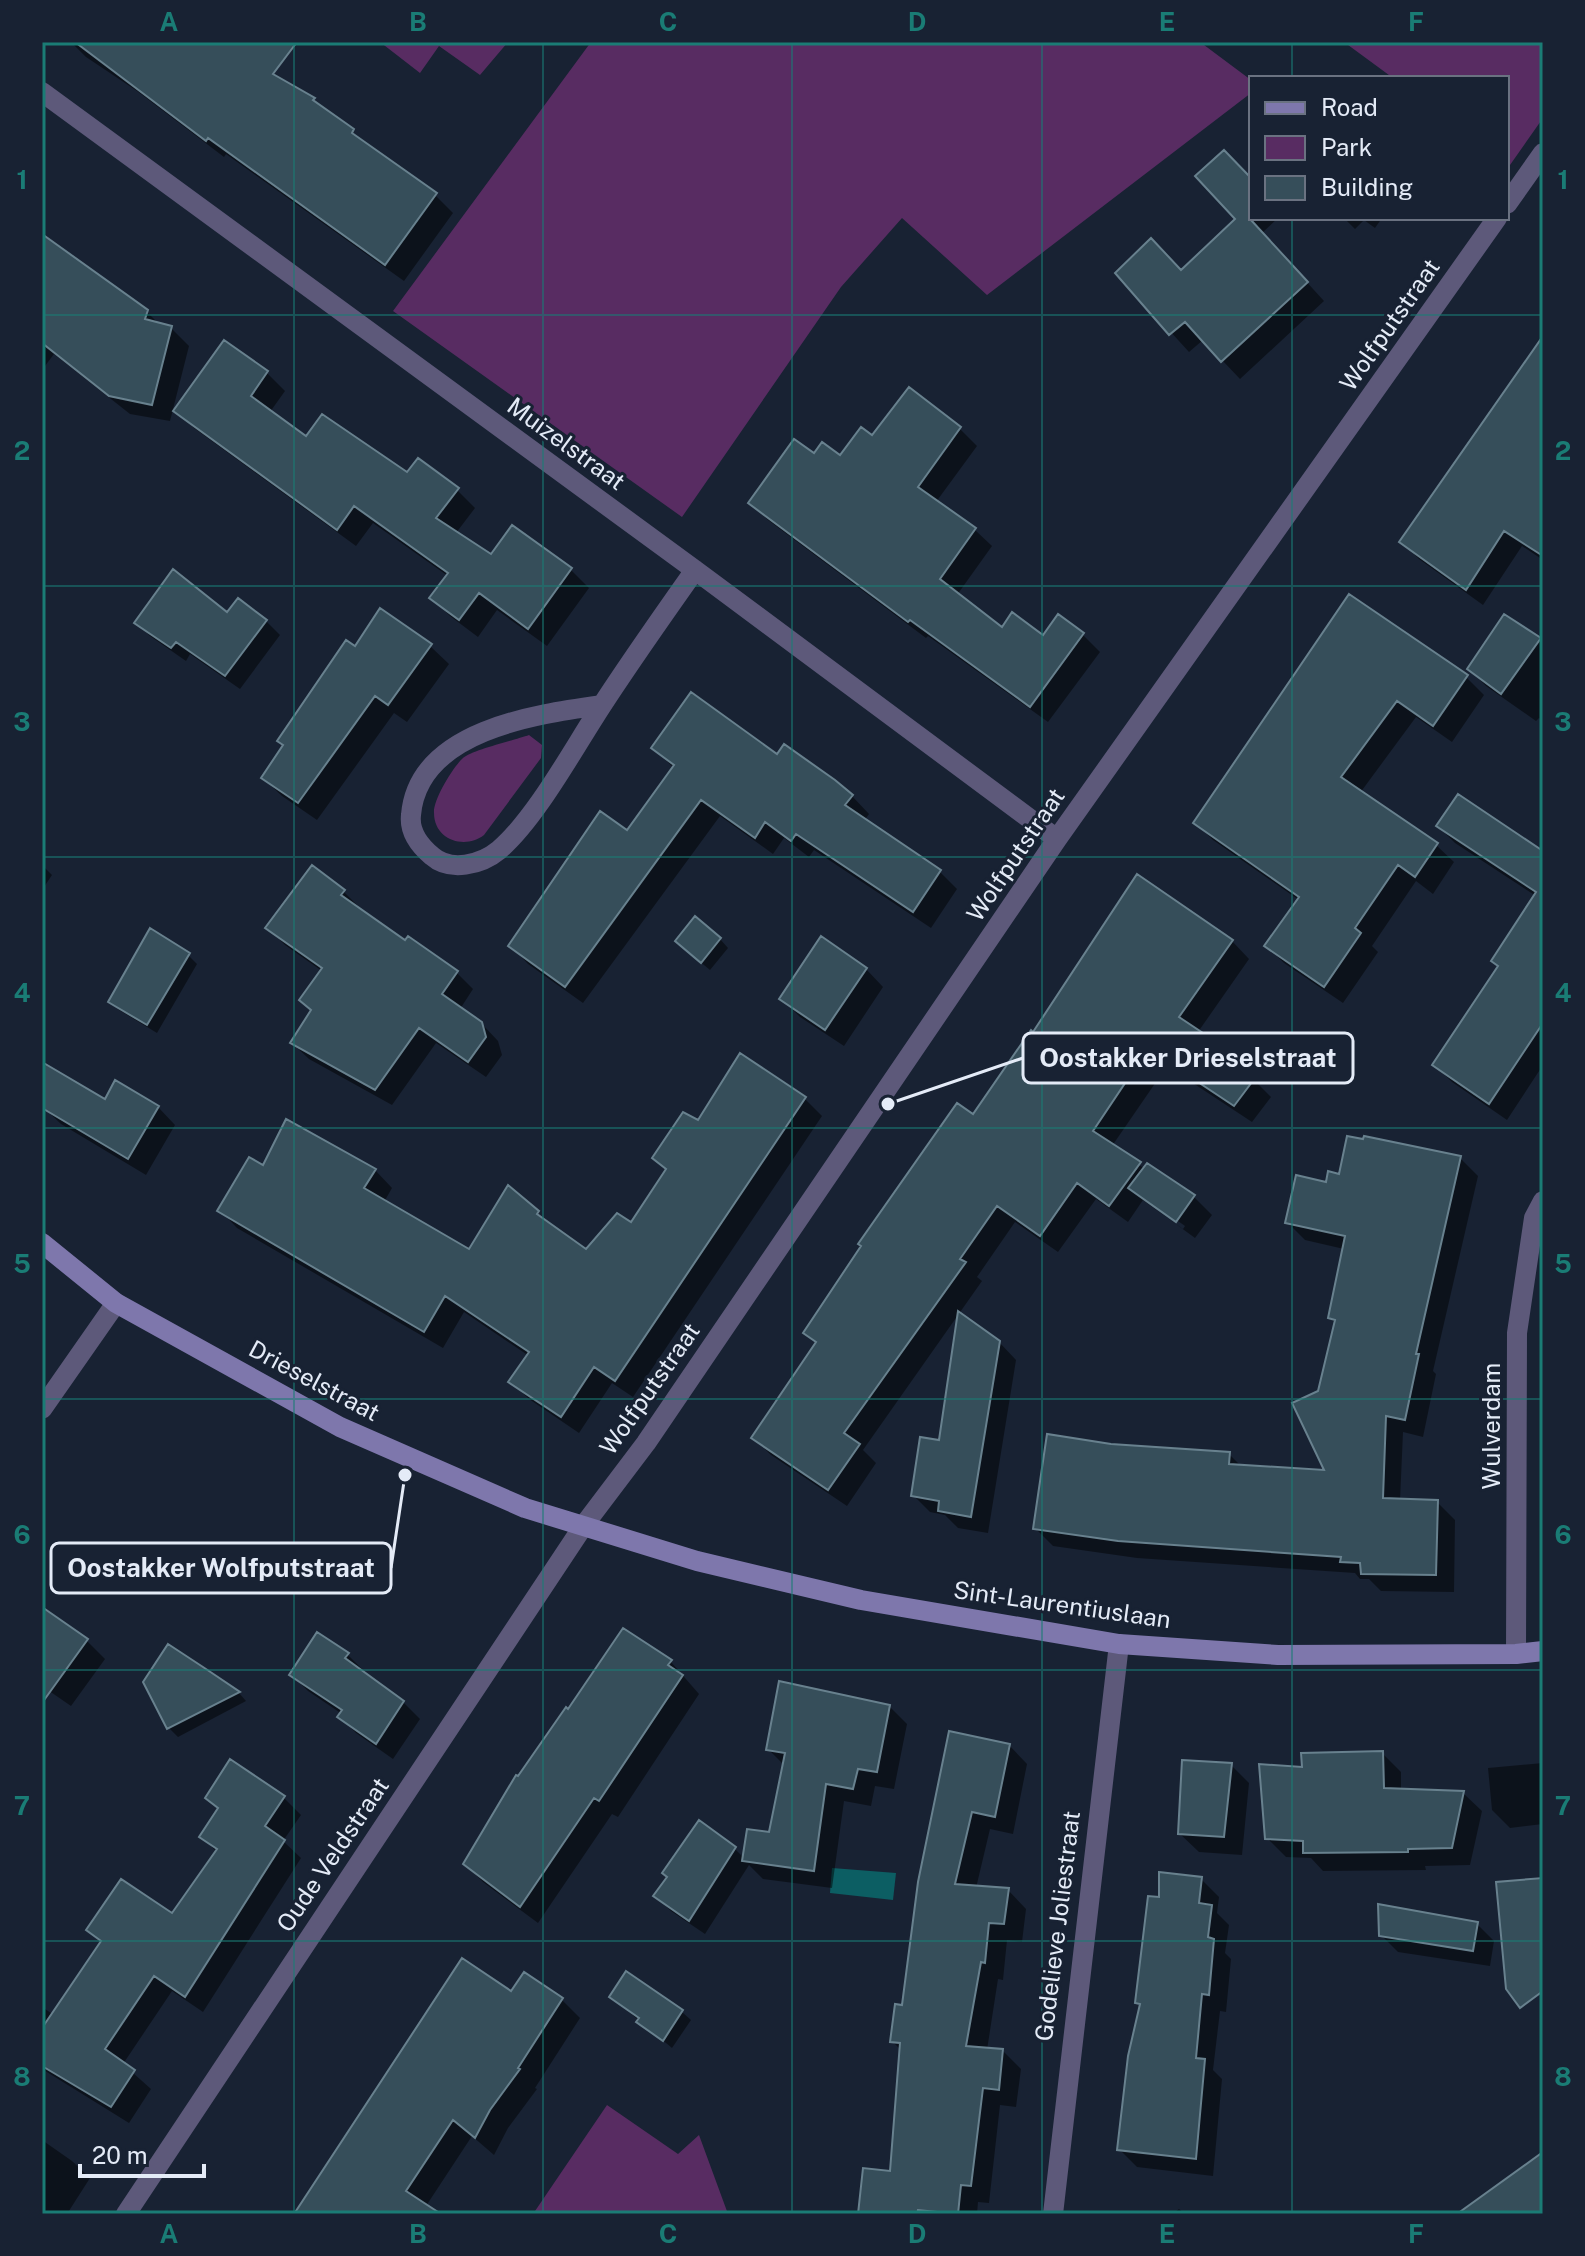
<svg xmlns="http://www.w3.org/2000/svg" width="1585" height="2256" font-family="'Public Sans',sans-serif">
<style>
.green{fill:#582c62}
.water{fill:#0c5e63}
.shadow{fill:#0007;fill-rule:evenodd}
.building{fill:#364e5a;stroke:#68818e;stroke-width:2}
.lines{fill:none;stroke-linecap:round;stroke-linejoin:round}
.street{stroke:#5d597a;stroke-width:20}
.secondary{stroke:#7e77ac;stroke-width:20}
.grid{fill:none;stroke:#1a7c75;stroke-width:2;stroke-opacity:0.55}
.labels{text-anchor:middle;stroke-width:6;stroke-linejoin:round;paint-order:stroke}
.street-label{font-size:24px;fill:#e4ebf7;stroke:#182233}
.leader{fill:none;stroke:#e4ebf7;stroke-width:3}
.callout-dot{fill:#e4ebf7;stroke:#182233;stroke-width:3}
.callout{fill:#182233;stroke:#e4ebf7;stroke-width:3}
.callout-label{font-size:26px;text-anchor:middle;font-weight:bold;fill:#e4ebf7}
.neatline{fill:none;stroke:#1a7c75;stroke-width:3}
.grid-label{font-size:26px;text-anchor:middle;font-weight:bold;fill:#1a7c75}
</style>
<rect width="100%" height="100%" fill="#182233"/>
<!-- green -->
<path class="green" d="M 380,42 L 508,42 L 480,75 L 439,46 L 420,73 Z
M 591,42 L 1200,42 L 1251,80 L 1251,93 L 987,295 L 902,218 L 841,287 L 682,517 L 393,311 Z
M 1344,42 L 1543,42 L 1543,118 L 1510,165 L 1507,163 L 1507,78 L 1393,78 Z
M 529,735 L 542,745 L 541,758 L 484,835 C 465,850 434,840 434,813 C 433,800 453,767 463,758 C 472,750 515,740 529,735 Z
M 607,2105 L 678,2154 L 699,2135 L 728,2214 L 533,2214 Z"/>
<!-- water -->
<path class="water" d="M 832,1868 L 896,1873 L 893,1900 L 830,1893 Z"/>
<!-- shadow -->
<path class="shadow" d="M 71,42 L 233,42 L 285,83 L 314,100 L 371,148 L 435,195 L 453,213 L 404,281 L 226,154 L 224,157 L 137,91 L 86,57 Z
M 1251,180 L 1251,218 L 1278,218 L 1262,233 L 1324,301 L 1240,379 L 1203,340 L 1189,352 L 1117,273 L 1181,272 L 1238,219 Z
M 1344,218 L 1382,218 L 1375,228 L 1364,220 L 1355,229 Z
M 42,237 L 146,311 L 160,325 L 171,328 L 189,346 L 170,421 L 130,414 L 54,354 L 42,370 Z
M 1543,348 L 1543,560 L 1522,546 L 1483,605 L 1419,559 L 1402,542 Z
M 267,373 L 285,391 L 270,412 L 307,439 L 407,475 L 457,490 L 475,508 L 456,533 L 491,557 L 512,528 L 571,570 L 589,588 L 547,646 L 497,610 L 478,637 L 450,616 L 432,598 L 448,576 L 373,523 L 356,546 L 194,428 L 176,410 Z
M 910,390 L 960,429 L 977,446 L 936,502 L 975,530 L 992,546 L 957,595 L 1002,630 L 1043,638 L 1083,635 L 1100,652 L 1048,722 L 928,636 L 926,638 L 768,520 L 751,503 L 814,456 L 841,458 L 873,438 Z
M 1350,597 L 1466,677 L 1484,695 L 1452,742 L 1416,717 L 1360,793 L 1436,845 L 1454,862 L 1433,894 L 1416,881 L 1372,946 L 1378,952 L 1343,1003 L 1284,963 L 1266,945 L 1299,900 L 1213,840 L 1195,822 Z
M 228,614 L 266,621 L 280,635 L 240,689 L 190,654 L 186,661 L 150,636 L 137,623 Z
M 1539,640 L 1543,643 L 1543,721 L 1539,718 L 1536,721 L 1486,686 L 1469,669 Z
M 430,646 L 449,664 L 407,722 L 394,713 L 317,820 L 282,796 L 263,778 L 356,648 Z
M 653,748 L 777,757 L 852,796 L 869,814 L 864,821 L 940,872 L 957,889 L 931,928 L 814,850 L 809,857 L 784,838 L 773,854 L 720,816 L 583,1003 L 528,964 L 511,946 L 628,833 L 674,768 Z
M 1438,826 L 1543,854 L 1543,1065 L 1507,1120 L 1452,1082 L 1435,1065 L 1500,967 L 1536,896 L 1455,843 Z
M 42,865 L 52,875 L 42,890 Z
M 343,891 L 360,908 L 359,910 L 405,943 L 408,938 L 457,973 L 473,989 L 460,1009 L 481,1023 L 498,1041 L 502,1055 L 486,1077 L 436,1043 L 392,1105 L 309,1059 L 292,1043 L 313,1011 L 322,971 L 285,945 L 268,928 Z
M 720,939 L 728,948 L 710,970 L 686,950 Z
M 1232,941 L 1249,959 L 1198,1032 L 1241,1061 L 1258,1078 L 1256,1082 L 1271,1097 L 1252,1122 L 1167,1066 L 1112,1146 L 1145,1169 L 1193,1196 L 1212,1215 L 1195,1238 L 1143,1200 L 1128,1222 L 1096,1199 L 1058,1252 L 1015,1222 L 977,1277 L 982,1281 L 863,1450 L 876,1463 L 847,1506 L 771,1455 L 754,1438 L 817,1344 L 805,1332 L 973,1117 ZM 1150,1201 L 1185,1226 L 1183,1229 L 1148,1204 Z
M 188,955 L 197,964 L 157,1033 L 119,1010 L 111,1001 Z
M 866,969 L 883,987 L 844,1046 L 800,1017 L 782,999 Z
M 741,1056 L 805,1099 L 822,1116 L 633,1397 L 612,1383 L 579,1433 L 529,1399 L 511,1382 L 529,1356 L 464,1312 L 443,1348 L 237,1228 L 220,1210 L 264,1167 L 375,1170 L 392,1188 L 384,1202 L 470,1251 L 537,1213 L 552,1227 L 587,1252 L 631,1225 L 668,1171 L 654,1158 L 699,1122 Z
M 42,1064 L 105,1102 L 158,1107 L 175,1125 L 146,1175 L 61,1124 L 43,1107 Z
M 1460,1158 L 1478,1176 L 1433,1371 L 1436,1374 L 1423,1437 L 1403,1432 L 1400,1501 L 1437,1502 L 1455,1520 L 1454,1592 L 1381,1591 L 1369,1579 L 1360,1579 L 1355,1573 L 1137,1558 L 1053,1546 L 1035,1528 L 1111,1446 L 1229,1454 L 1242,1467 L 1328,1472 L 1320,1392 L 1336,1324 L 1330,1318 L 1344,1249 L 1305,1240 L 1287,1222 L 1341,1176 Z
M 999,1342 L 1016,1360 L 988,1533 L 958,1528 L 945,1515 L 930,1512 L 913,1495 Z
M 42,1610 L 87,1641 L 105,1659 L 71,1706 L 42,1686 Z
M 318,1635 L 348,1655 L 364,1671 L 363,1673 L 403,1702 L 420,1719 L 393,1759 L 356,1733 L 340,1717 L 342,1714 L 308,1691 L 291,1674 Z
M 168,1647 L 239,1693 L 246,1701 L 178,1737 L 169,1728 Z
M 671,1662 L 699,1694 L 618,1817 L 612,1814 L 538,1923 L 483,1882 L 465,1864 L 569,1711 Z
M 889,1706 L 907,1724 L 894,1789 L 875,1786 L 871,1806 L 844,1801 L 832,1888 L 763,1879 L 749,1865 L 705,1934 L 671,1911 L 656,1896 L 735,1849 L 745,1859 L 771,1835 L 785,1766 L 768,1749 Z
M 1009,1745 L 1027,1764 L 1013,1834 L 990,1829 L 976,1888 L 1008,1890 L 1026,1909 L 1022,1942 L 1007,1940 L 1003,1980 L 998,1979 L 987,2050 L 1003,2051 L 1021,2069 L 1016,2107 L 1000,2105 L 989,2203 L 978,2202 L 977,2214 L 860,2214 L 892,2173 L 901,2050 L 892,2041 L 904,2007 L 920,1882 Z
M 1382,1753 L 1401,1772 L 1401,1790 L 1463,1793 L 1482,1811 L 1470,1865 L 1425,1866 L 1426,1870 L 1323,1871 L 1311,1858 L 1286,1857 L 1267,1838 L 1304,1769 Z
M 231,1762 L 284,1798 L 301,1815 L 283,1841 L 301,1858 L 203,2012 L 172,1991 L 123,2064 L 151,2089 L 129,2123 L 42,2069 L 42,2007 L 54,2015 L 102,1944 L 88,1930 L 172,1916 L 217,1852 L 202,1837 L 219,1810 L 207,1798 Z
M 1543,1763 L 1543,1824 L 1510,1828 L 1492,1810 L 1488,1768 Z
M 1231,1765 L 1249,1783 L 1242,1855 L 1199,1852 L 1180,1834 Z
M 1201,1879 L 1219,1897 L 1217,1913 L 1229,1925 L 1225,1953 L 1231,1959 L 1226,2012 L 1220,2011 L 1213,2070 L 1222,2079 L 1213,2176 L 1137,2167 L 1119,2149 L 1142,2007 L 1137,2002 L 1161,1900 Z
M 1477,1924 L 1494,1941 L 1490,1966 L 1398,1952 L 1381,1935 Z
M 524,1975 L 562,2000 L 580,2018 L 535,2088 L 537,2089 L 508,2128 L 494,2155 L 472,2136 L 426,2206 L 434,2214 L 296,2214 L 511,1994 Z
M 611,1997 L 682,2012 L 691,2020 L 672,2048 Z
M 42,2140 L 72,2161 L 90,2178 L 67,2214 L 42,2214 Z
M 1179,2209 L 1185,2214 L 1172,2214 Z"/>
<!-- building -->
<path class="building" d="M 75,42 L 297,42 L 273,74 L 315,98 L 313,100 L 354,129 L 352,133 L 437,193 L 385,265 L 208,138 L 206,141 Z
M 1224,150 L 1251,178 L 1251,220 L 1308,282 L 1221,362 L 1185,322 L 1169,335 L 1115,273 L 1151,238 L 1181,270 L 1235,219 L 1195,176 Z
M 42,234 L 148,310 L 145,319 L 172,326 L 152,405 L 109,396 L 42,343 Z
M 1543,336 L 1543,556 L 1504,531 L 1466,590 L 1399,542 Z
M 224,340 L 268,371 L 251,396 L 306,436 L 322,414 L 407,472 L 418,458 L 459,488 L 436,518 L 491,554 L 512,525 L 572,568 L 528,629 L 479,593 L 459,620 L 429,598 L 448,573 L 354,506 L 337,530 L 173,411 Z
M 909,387 L 961,427 L 918,487 L 976,528 L 940,579 L 1002,627 L 1012,612 L 1043,635 L 1058,614 L 1084,633 L 1030,707 L 910,620 L 908,622 L 748,503 L 794,439 L 814,453 L 822,442 L 840,455 L 861,427 L 872,435 Z
M 173,569 L 227,612 L 238,598 L 267,620 L 225,676 L 176,642 L 171,648 L 134,623 Z
M 1349,594 L 1468,675 L 1433,726 L 1397,701 L 1341,777 L 1438,843 L 1415,877 L 1398,865 L 1355,928 L 1361,933 L 1324,987 L 1264,946 L 1299,897 L 1193,823 Z
M 380,608 L 432,644 L 388,705 L 375,696 L 298,803 L 261,778 L 283,745 L 277,741 L 346,640 L 355,646 Z
M 1504,614 L 1541,638 L 1501,694 L 1467,669 Z
M 691,692 L 777,754 L 784,744 L 835,780 L 853,795 L 845,805 L 941,870 L 913,912 L 796,834 L 791,841 L 765,822 L 755,838 L 701,800 L 565,987 L 508,946 L 600,811 L 627,830 L 674,765 L 651,748 Z
M 1458,794 L 1543,851 L 1543,1023 L 1489,1104 L 1432,1065 L 1498,966 L 1491,961 L 1536,892 L 1436,826 Z
M 312,865 L 345,890 L 341,895 L 405,940 L 408,936 L 458,971 L 442,994 L 482,1022 L 486,1037 L 468,1062 L 419,1028 L 375,1090 L 290,1043 L 311,1010 L 299,1000 L 322,968 L 265,928 Z
M 1137,874 L 1233,940 L 1179,1017 L 1242,1059 L 1237,1066 L 1255,1078 L 1234,1106 L 1148,1049 L 1093,1131 L 1141,1162 L 1109,1206 L 1077,1183 L 1040,1236 L 997,1206 L 960,1259 L 966,1262 L 844,1433 L 860,1444 L 828,1490 L 751,1438 L 816,1342 L 803,1333 L 861,1246 L 858,1244 L 957,1103 L 973,1114 L 1031,1030 L 1033,1032 Z
M 695,916 L 721,938 L 701,963 L 675,941 Z
M 150,928 L 190,953 L 147,1025 L 108,1002 Z
M 821,936 L 867,968 L 825,1030 L 779,999 Z
M 740,1053 L 806,1097 L 615,1381 L 594,1367 L 561,1417 L 508,1382 L 529,1352 L 445,1296 L 424,1332 L 217,1211 L 249,1157 L 263,1165 L 286,1119 L 376,1169 L 364,1188 L 469,1249 L 508,1185 L 539,1211 L 537,1214 L 586,1249 L 617,1213 L 631,1222 L 666,1169 L 652,1158 L 683,1112 L 698,1120 Z
M 42,1062 L 105,1099 L 115,1080 L 159,1106 L 128,1159 L 42,1108 Z
M 1347,1136 L 1363,1139 L 1364,1136 L 1461,1156 L 1416,1354 L 1419,1354 L 1405,1420 L 1386,1416 L 1383,1498 L 1438,1500 L 1436,1575 L 1361,1574 L 1360,1563 L 1340,1562 L 1341,1557 L 1118,1541 L 1033,1529 L 1047,1434 L 1111,1444 L 1230,1452 L 1229,1464 L 1324,1470 L 1292,1403 L 1318,1391 L 1335,1320 L 1328,1318 L 1345,1236 L 1285,1223 L 1296,1175 L 1326,1182 L 1328,1171 L 1339,1174 Z
M 1147,1163 L 1195,1195 L 1176,1222 L 1128,1188 Z
M 958,1311 L 1000,1341 L 971,1517 L 938,1511 L 939,1501 L 911,1496 L 920,1437 L 939,1440 Z
M 42,1607 L 88,1639 L 42,1703 Z
M 623,1628 L 672,1660 L 668,1665 L 683,1675 L 599,1801 L 594,1798 L 520,1907 L 463,1864 L 516,1775 L 518,1776 L 566,1707 L 568,1709 Z
M 317,1632 L 349,1653 L 345,1658 L 404,1701 L 376,1744 L 337,1717 L 342,1710 L 289,1675 Z
M 168,1644 L 206,1669 L 240,1692 L 167,1729 L 143,1682 Z
M 779,1681 L 890,1705 L 877,1772 L 858,1769 L 853,1789 L 826,1784 L 814,1871 L 742,1861 L 747,1829 L 769,1832 L 785,1753 L 766,1750 Z
M 949,1731 L 1010,1744 L 995,1817 L 972,1812 L 955,1884 L 1009,1888 L 1004,1924 L 989,1923 L 985,1963 L 981,1962 L 966,2046 L 1003,2049 L 999,2090 L 983,2088 L 971,2186 L 961,2185 L 958,2214 L 918,2210 L 917,2214 L 858,2214 L 863,2168 L 890,2171 L 900,2043 L 890,2042 L 895,2004 L 902,2005 L 918,1882 Z
M 1383,1751 L 1384,1788 L 1464,1791 L 1452,1848 L 1408,1849 L 1408,1852 L 1303,1853 L 1303,1841 L 1265,1839 L 1259,1764 L 1302,1767 L 1301,1753 Z
M 230,1759 L 285,1796 L 265,1826 L 285,1840 L 185,1997 L 154,1976 L 105,2049 L 135,2070 L 111,2107 L 42,2066 L 42,2028 L 101,1941 L 86,1930 L 121,1879 L 172,1913 L 217,1849 L 199,1837 L 218,1808 L 205,1798 Z
M 1182,1760 L 1232,1763 L 1224,1837 L 1178,1834 Z
M 699,1820 L 736,1847 L 689,1921 L 653,1896 L 667,1877 L 662,1873 Z
M 1159,1872 L 1202,1877 L 1199,1903 L 1212,1905 L 1208,1937 L 1214,1939 L 1209,1995 L 1202,1994 L 1196,2058 L 1205,2059 L 1196,2159 L 1117,2150 L 1128,2056 L 1140,2004 L 1135,2003 L 1148,1896 L 1159,1897 Z
M 1543,1878 L 1543,1991 L 1520,2008 L 1506,1989 L 1496,1882 Z
M 1378,1904 L 1478,1922 L 1473,1951 L 1379,1936 Z
M 462,1958 L 511,1991 L 524,1972 L 563,1998 L 518,2068 L 520,2069 L 490,2110 L 475,2138 L 453,2120 L 406,2191 L 441,2214 L 294,2214 Z
M 626,1971 L 683,2010 L 663,2041 L 636,2022 L 639,2018 L 609,1997 Z
M 1543,2152 L 1543,2214 L 1457,2214 Z"/>
<g class="lines">
<!-- street -->
<path class="street" d="M 42,92 L 695,570 L 1057,839
M 1507,204 L 1543,153
M 602,705 C 537,714 418,730 411,815 C 409,832 419,845 432,856 C 450,872 481,865 499,850 C 534,820 570,755 595,716 C 627,666 661,618 695,570
M 42,1409 L 116,1303
M 1516,1654 L 1517,1333 L 1534,1218 L 1543,1201
M 126,2214 L 584,1525 L 646,1443 L 1057,839 L 1497,218
M 1053,2214 L 1119,1644"/>
<!-- secondary -->
<path class="secondary" d="M 42,1243 L 116,1303 L 340,1427 L 525,1508 L 697,1561 L 861,1600 L 1119,1644 L 1278,1655 L 1516,1654 L 1543,1651"/>
</g>
<!-- grid -->
<path class="grid" d="M 294,42 L 294,2214M 543,42 L 543,2214M 792,42 L 792,2214M 1042,42 L 1042,2214M 1292,42 L 1292,78M 1292,218 L 1292,2214M 42,315 L 1543,315M 42,586 L 1543,586M 42,857 L 1543,857M 42,1128 L 1543,1128M 42,1399 L 1543,1399M 42,1670 L 1543,1670M 42,1941 L 1543,1941"/>
<g class="labels">
<!-- street labels -->
<g class="street-label">
<text transform="translate(1390 325) rotate(-55)" y="8">Wolfputstraat</text>
<text transform="translate(566 444) rotate(36)" y="8">Muizelstraat</text>
<text transform="translate(1016 855) rotate(-56)" y="8">Wolfputstraat</text>
<text transform="translate(314 1381) rotate(28)" y="8">Drieselstraat</text>
<text transform="translate(650 1389) rotate(-55)" y="8">Wolfputstraat</text>
<text transform="translate(1492 1426) rotate(-90)" y="8">Wulverdam</text>
<text transform="translate(1062 1605) rotate(8)" y="8">Sint-Laurentiuslaan</text>
<text transform="translate(333 1855) rotate(-56)" y="8">Oude Veldstraat</text>
<text transform="translate(1058 1926) rotate(-83)" y="8">Godelieve Joliestraat</text>
</g>
</g>
<!-- callouts -->
<path class="leader" d="M888 1104L1023 1058M405 1475L391 1568"/>
<g class="callout-dot">
<circle cx="888" cy="1104" r="8"/>
<circle cx="405" cy="1475" r="8"/>
</g>
<g class="callout">
<rect x="1023" y="1033" width="330" height="50" rx="8"/>
<rect x="51" y="1543" width="340" height="50" rx="8"/>
</g>
<g class="callout-label">
<text x="1188" y="1067">Oostakker Drieselstraat</text>
<text x="221" y="1577">Oostakker Wolfputstraat</text>
</g>
<!-- border -->
<rect width="1585" height="2256" fill="none" stroke="#182233" stroke-width="88"/>
<!-- legend -->
<rect x="1249" y="76" width="260" height="144" fill="#182233" stroke="#6a7281" stroke-width="2"/>
<rect x="1265" y="102" width="40" height="12" fill="#7e77ac" stroke="#6a7281" stroke-width="2"/>
<text x="1321" y="116" font-size="24" fill="#e4ebf7">Road</text>
<rect x="1265" y="136" width="40" height="24" fill="#582c62" stroke="#6a7281" stroke-width="2"/>
<text x="1321" y="156" font-size="24" fill="#e4ebf7">Park</text>
<rect x="1265" y="176" width="40" height="24" fill="#364e5a" stroke="#6a7281" stroke-width="2"/>
<text x="1321" y="196" font-size="24" fill="#e4ebf7">Building</text>
<!-- scale -->
<path d="M80 2164v12h124v-12" fill="none" stroke="#e4ebf7" stroke-width="4"/>
<text x="92" y="2164" font-size="24" fill="#e4ebf7" stroke="#182233" stroke-width="6" paint-order="stroke">20 m</text>
<rect x="44" y="44" width="1497" height="2168" class="neatline"/>
<g class="grid-label">
<text x="169" y="31">A</text>
<text x="418" y="31">B</text>
<text x="668" y="31">C</text>
<text x="917" y="31">D</text>
<text x="1167" y="31">E</text>
<text x="1416" y="31">F</text>
<text x="22" y="189">1</text>
<text x="1563" y="189">1</text>
<text x="22" y="460">2</text>
<text x="1563" y="460">2</text>
<text x="22" y="731">3</text>
<text x="1563" y="731">3</text>
<text x="22" y="1002">4</text>
<text x="1563" y="1002">4</text>
<text x="22" y="1273">5</text>
<text x="1563" y="1273">5</text>
<text x="22" y="1544">6</text>
<text x="1563" y="1544">6</text>
<text x="22" y="1815">7</text>
<text x="1563" y="1815">7</text>
<text x="22" y="2086">8</text>
<text x="1563" y="2086">8</text>
<text x="169" y="2243">A</text>
<text x="418" y="2243">B</text>
<text x="668" y="2243">C</text>
<text x="917" y="2243">D</text>
<text x="1167" y="2243">E</text>
<text x="1416" y="2243">F</text>
</g>
</svg>
